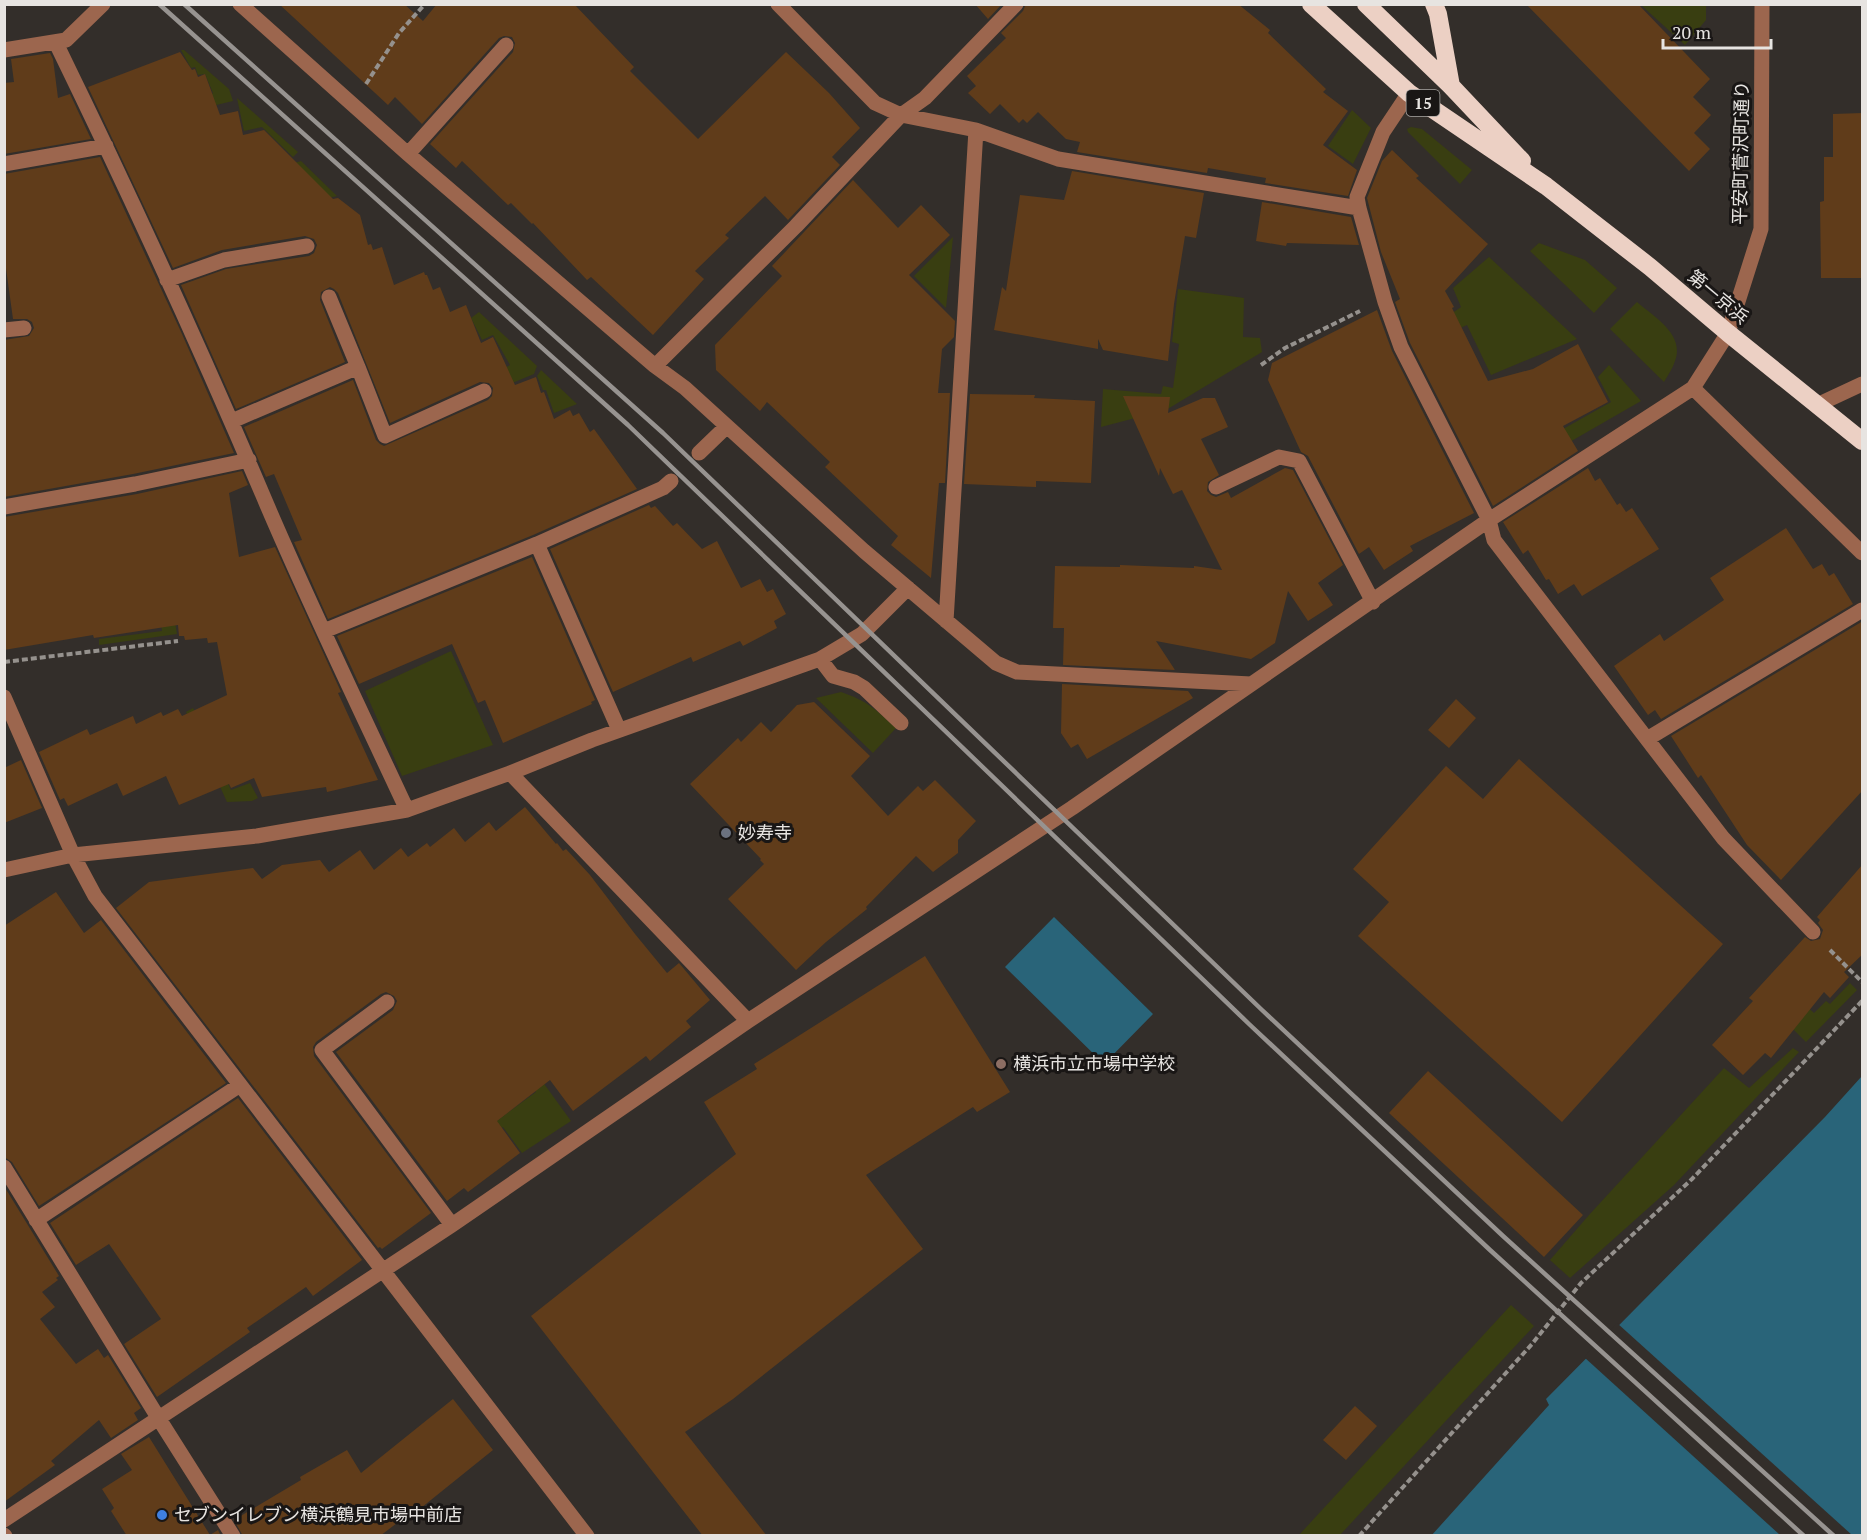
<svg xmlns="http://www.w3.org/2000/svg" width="1867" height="1540" font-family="'PT Serif','Noto Sans JP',serif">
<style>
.green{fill:#393e11}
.water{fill:#296479}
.pier{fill:#332e2a}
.building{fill:#603c1a}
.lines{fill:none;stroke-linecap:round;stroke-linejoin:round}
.path{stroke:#95918d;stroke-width:4;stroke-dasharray:6 3;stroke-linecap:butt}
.minor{stroke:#9c664e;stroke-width:15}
.highway{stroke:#ecd0c4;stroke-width:18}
.rail{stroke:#979390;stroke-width:4.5}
.worship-dot{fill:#6b7280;stroke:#191615;stroke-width:2}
.education-dot{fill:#8d6e63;stroke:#191615;stroke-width:2}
.shop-dot{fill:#3f7fe0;stroke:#191615;stroke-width:2}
.labels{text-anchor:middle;stroke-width:6;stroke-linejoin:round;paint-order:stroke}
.shield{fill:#191615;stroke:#a9a6a4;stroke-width:1.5}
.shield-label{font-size:16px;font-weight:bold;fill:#e7e4e1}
.street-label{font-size:18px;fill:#e7e4e1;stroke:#191615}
.poi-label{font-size:18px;fill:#e7e4e1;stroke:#191615;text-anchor:start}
</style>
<rect width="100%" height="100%" fill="#332e2a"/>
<!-- green -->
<path class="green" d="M 1641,5 L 1706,5 L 1706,20 L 1685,45 Z
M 181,50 L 184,50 L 229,89 L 233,101 L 212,106 L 208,96 L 213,93 L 205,74 L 198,75 L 195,67 L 191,68 Z
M 237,98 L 298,152 L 293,157 L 262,127 L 244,131 Z
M 1352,110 L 1371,128 L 1353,164 L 1328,146 Z
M 1411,127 L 1422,129 L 1472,170 L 1460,184 L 1408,132 L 1407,129 Z
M 301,161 L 337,196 L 303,204 L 291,164 Z
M 953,237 L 946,308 L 914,276 Z
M 1539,243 L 1585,260 L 1617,288 L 1594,313 L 1530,251 Z
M 1489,257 L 1577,339 L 1491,375 L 1467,325 L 1458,329 L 1451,314 L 1461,307 L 1453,288 Z
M 1178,289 L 1244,298 L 1243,337 L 1260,338 L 1262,352 L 1166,410 L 1101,427 L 1103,389 L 1161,394 L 1163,386 L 1173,388 L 1179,344 L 1172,342 Z
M 1637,302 C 1654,317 1685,334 1675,361 C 1673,368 1668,375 1664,382 L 1610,329 Z
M 479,312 L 537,366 L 534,374 L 498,389 L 490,377 L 510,365 L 493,335 L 482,340 L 471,318 Z
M 1609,365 L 1641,401 L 1561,447 L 1556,433 L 1611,402 L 1598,377 Z
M 541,370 L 577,404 L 554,413 L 546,390 L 543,390 L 537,376 Z
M 173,611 L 177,634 L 99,645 L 99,639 L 162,631 L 160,613 Z
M 451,651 L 493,745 L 402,776 L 365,691 Z
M 841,692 C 868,701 876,710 896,728 L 873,753 L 816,698 Z
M 193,708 L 231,790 L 250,783 L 258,798 L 252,801 L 227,802 L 186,712 Z
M 1850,983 L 1857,990 L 1806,1042 L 1792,1028 L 1803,1003 L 1814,1013 L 1826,1001 L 1830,1004 Z
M 490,1009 L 571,1121 L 522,1153 L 503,1127 L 491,1135 L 487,1128 L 536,1092 L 523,1076 Z
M 1793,1048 L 1799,1052 L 1674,1185 L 1570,1278 L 1550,1260 L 1589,1215 L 1724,1068 L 1749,1088 Z
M 1511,1305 L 1534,1326 L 1340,1535 L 1299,1535 Z"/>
<!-- water -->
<path class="water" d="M 1054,917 L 1153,1014 L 1104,1064 L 1005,967 Z
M 1862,1076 L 1862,1535 L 1431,1536 L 1549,1405 L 1546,1399 L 1825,1117 Z"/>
<!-- pier -->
<path class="pier" d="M 1617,1323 L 1852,1535 L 1780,1535 L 1584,1357 Z"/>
<!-- building -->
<path class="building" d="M 279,4 L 404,4 L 423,21 L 437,4 L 574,4 L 634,67 L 630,71 L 698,139 L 786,52 L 829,93 L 860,128 L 832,157 L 840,165 L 788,220 L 765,196 L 725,235 L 729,238 L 695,271 L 704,279 L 653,335 L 591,277 L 587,280 L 533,223 L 532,224 L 511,203 L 508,205 L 462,161 L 456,168 L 430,144 L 513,52 L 515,43 L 512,37 L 504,36 L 499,38 L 422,124 L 395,97 L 388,105 Z
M 975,4 L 1002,4 L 988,19 Z
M 1026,4 L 1238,4 L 1270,30 L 1268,33 L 1326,89 L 1323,92 L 1348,111 L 1323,145 L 1357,170 L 1348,196 L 1265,183 L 1266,178 L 1208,168 L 1207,173 L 1077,152 L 1080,142 L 1066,139 L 1038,112 L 1027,123 L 1023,119 L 1019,123 L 1000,104 L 990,114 L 968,93 L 976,86 L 967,76 L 1006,38 L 1001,33 L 1023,11 Z
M 1526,4 L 1638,4 L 1710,79 L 1693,97 L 1711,115 L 1694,133 L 1710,149 L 1689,171 Z
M 180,52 L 192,70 L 195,69 L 198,77 L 205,74 L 220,115 L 238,111 L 243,135 L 264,130 L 333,199 L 338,198 L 360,215 L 368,245 L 371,244 L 373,250 L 382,247 L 394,285 L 424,272 L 425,275 L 427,275 L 433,290 L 440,287 L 450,312 L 466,305 L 481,343 L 493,337 L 515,385 L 536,377 L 541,393 L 544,392 L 554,419 L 570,410 L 573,416 L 579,413 L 590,432 L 594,429 L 637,489 L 533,535 L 328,619 L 294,542 L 302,540 L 274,474 L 266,477 L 244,427 L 353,380 L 376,440 L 380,444 L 384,446 L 488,400 L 492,396 L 493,388 L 489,383 L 480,382 L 390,423 L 338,293 L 334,289 L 330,287 L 321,292 L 320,300 L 345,362 L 236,409 L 181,285 L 226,269 L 309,256 L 314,253 L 317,245 L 314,239 L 305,236 L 222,250 L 173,268 L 88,87 Z
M 50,53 L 53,59 L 58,98 L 70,94 L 91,139 L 4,154 L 4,83 L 14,82 L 11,59 Z
M 1863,113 L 1863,278 L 1821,278 L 1820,202 L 1824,201 L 1824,157 L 1833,157 L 1833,114 Z
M 1392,150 L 1419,176 L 1416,178 L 1488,244 L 1445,291 L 1454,307 L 1452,308 L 1488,381 L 1533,369 L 1578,344 L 1608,402 L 1563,426 L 1578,451 L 1493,506 L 1410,343 L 1395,302 L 1400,299 L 1381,252 L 1367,198 L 1382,161 Z
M 100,157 L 182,334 L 234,453 L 133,474 L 4,497 L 4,340 L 29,336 L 34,328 L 32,322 L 27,319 L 13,319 L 4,254 L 4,174 Z
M 1072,171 L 1204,193 L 1196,238 L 1185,236 L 1174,304 L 1168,361 L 1103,350 L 1098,339 L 1098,349 L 994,330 L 1002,287 L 1006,291 L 1020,195 L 1064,200 Z
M 853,180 L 898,228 L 921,205 L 950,235 L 909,275 L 955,321 L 954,337 L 942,349 L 938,393 L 950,393 L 945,483 L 939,483 L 931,578 L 891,545 L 898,536 L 825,467 L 830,462 L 767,402 L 760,411 L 716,370 L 715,345 L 782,276 L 772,266 Z
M 1262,202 L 1351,217 L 1359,245 L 1287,243 L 1286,246 L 1256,241 Z
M 1377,310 L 1392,351 L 1474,513 L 1410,546 L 1413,551 L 1384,570 L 1369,547 L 1359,554 L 1308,456 L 1301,452 L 1268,380 L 1272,363 Z
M 970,394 L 1035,395 L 1034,398 L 1095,401 L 1091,483 L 1036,481 L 1036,487 L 964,484 Z
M 1123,396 L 1170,397 L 1168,413 L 1203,398 L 1215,398 L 1228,427 L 1201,439 L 1219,475 L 1208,482 L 1207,491 L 1211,495 L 1216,497 L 1228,492 L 1231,498 L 1285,468 L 1293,470 L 1343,565 L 1318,583 L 1333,605 L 1308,621 L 1288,591 L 1275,643 L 1251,659 L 1156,641 L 1175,670 L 1063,665 L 1064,628 L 1053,628 L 1055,566 L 1120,567 L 1120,565 L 1194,568 L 1194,566 L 1222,570 L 1182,490 L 1173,494 L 1160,468 L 1159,476 Z
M 1588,468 L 1595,481 L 1600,478 L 1617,505 L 1620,503 L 1626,512 L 1632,508 L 1659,549 L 1582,596 L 1574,584 L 1558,594 L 1549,579 L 1546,580 L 1528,550 L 1523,554 L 1503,522 Z
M 242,471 L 248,485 L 229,493 L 239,557 L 275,547 L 341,692 L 338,693 L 378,780 L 327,792 L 326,787 L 262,797 L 254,778 L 231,788 L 229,784 L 179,805 L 166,776 L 123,796 L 117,783 L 68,806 L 64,798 L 60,800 L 39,752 L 87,729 L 90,735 L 133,716 L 136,724 L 161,712 L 163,716 L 178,709 L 182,716 L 227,695 L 217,642 L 208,643 L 207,638 L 185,640 L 184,636 L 179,636 L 178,625 L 94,638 L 93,635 L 4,650 L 4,517 L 137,494 Z
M 649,505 L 651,508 L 655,506 L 673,526 L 677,523 L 702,549 L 717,541 L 741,588 L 760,579 L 767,592 L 773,589 L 786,614 L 774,621 L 777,628 L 743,646 L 740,641 L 693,662 L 691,657 L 613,692 L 550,549 Z
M 1786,528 L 1813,569 L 1822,564 L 1829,576 L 1834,573 L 1853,604 L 1661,719 L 1655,710 L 1648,715 L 1614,666 L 1660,634 L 1664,641 L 1724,600 L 1710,578 Z
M 532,557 L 595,700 L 591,702 L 592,704 L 503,743 L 485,700 L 478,703 L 452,644 L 359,684 L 337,636 Z
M 1863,621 L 1863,790 L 1781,880 L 1747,845 L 1701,775 L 1698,778 L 1671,736 Z
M 1062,684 L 1188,691 L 1193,698 L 1087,759 L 1078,744 L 1071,748 L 1061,733 Z
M 1456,699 L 1476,718 L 1449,748 L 1428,730 Z
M 814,702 L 870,756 L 851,776 L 888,816 L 918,786 L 923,791 L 935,780 L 976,821 L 958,840 L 958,853 L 933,872 L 916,856 L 866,907 L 867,909 L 826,942 L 796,970 L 728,899 L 764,864 L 760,860 L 761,859 L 690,784 L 738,738 L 741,742 L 761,722 L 771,732 L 797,705 Z
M 1519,759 L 1723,944 L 1562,1122 L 1358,936 L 1389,902 L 1353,869 L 1446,766 L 1483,799 Z
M 21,760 L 42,808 L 4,823 L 4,768 Z
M 525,807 L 556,844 L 557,843 L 563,851 L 566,849 L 590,875 L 635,934 L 667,973 L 679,963 L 710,1000 L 686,1021 L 691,1027 L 650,1061 L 646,1056 L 573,1111 L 550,1080 L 497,1121 L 520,1153 L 468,1192 L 464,1188 L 447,1201 L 336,1052 L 393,1010 L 397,1001 L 394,996 L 386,992 L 381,994 L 316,1042 L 313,1047 L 314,1056 L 431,1213 L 382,1249 L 380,1247 L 378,1248 L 116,908 L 149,882 L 253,868 L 262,879 L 282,865 L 320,860 L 329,872 L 360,850 L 374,870 L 401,848 L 408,857 L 427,843 L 430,847 L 454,828 L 465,842 L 489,822 L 496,831 Z
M 1863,864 L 1863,954 L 1844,972 L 1849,977 L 1830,998 L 1824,992 L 1771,1058 L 1765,1053 L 1743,1075 L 1712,1045 L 1753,1001 L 1749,998 L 1805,937 L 1811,941 L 1820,939 L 1823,930 L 1818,923 L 1820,920 L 1817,917 Z
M 56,892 L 84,933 L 101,920 L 226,1083 L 39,1206 L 12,1162 L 4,1157 L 4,926 Z
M 925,956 L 1010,1092 L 977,1112 L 973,1107 L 866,1175 L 923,1249 L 733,1399 L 685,1432 L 767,1536 L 703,1536 L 531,1316 L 736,1154 L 704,1102 L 757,1069 L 754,1064 Z
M 1428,1071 L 1583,1215 L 1544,1257 L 1389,1113 Z
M 238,1098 L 362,1260 L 313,1296 L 306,1287 L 247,1328 L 250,1332 L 157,1397 L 124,1344 L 161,1319 L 109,1244 L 76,1265 L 50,1223 Z
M 4,1186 L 59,1276 L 56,1278 L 58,1280 L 42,1292 L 55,1307 L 40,1319 L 76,1364 L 98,1349 L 104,1358 L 108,1355 L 141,1408 L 134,1413 L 138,1420 L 111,1438 L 99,1420 L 51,1461 L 55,1465 L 4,1502 Z
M 453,1399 L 493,1450 L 416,1512 L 414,1510 L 380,1536 L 243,1536 L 234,1520 L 301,1480 L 300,1477 L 347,1450 L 361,1473 Z
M 1355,1406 L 1377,1426 L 1346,1460 L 1323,1440 Z
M 149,1437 L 210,1535 L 218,1530 L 221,1536 L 127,1536 L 111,1511 L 114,1508 L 102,1489 L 132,1470 L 121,1454 Z"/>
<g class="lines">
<!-- path -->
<path class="path" d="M 366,84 L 399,33 L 425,4
M 1261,365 L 1285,348 L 1360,311
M 4,662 L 178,641
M 1830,950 L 1862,982
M 1359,1536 L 1532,1344 L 1581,1283 L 1692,1179 L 1862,1001"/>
<!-- minor -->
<path class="minor" d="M 240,4 L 408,154 L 655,366 L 685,388 L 864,551 L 996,663 L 1017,672 L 1251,684
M 778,4 L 875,103 L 901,115 L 976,130 L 1058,159 L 1359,208
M 56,43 C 130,195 201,349 267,505 C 311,608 360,709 407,810
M 4,50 L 66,40 L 103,4
M 1409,93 L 1383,132 L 1357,197 L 1359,208 L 1385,302 L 1401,347 L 1489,520 L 1494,540 L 1723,838 L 1813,932
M 408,154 L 506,45
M 4,164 L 106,146
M 167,280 L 224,260 L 307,246
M 329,297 L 358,367
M 4,330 L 24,328
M 655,366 L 796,226 L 901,115 L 925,98 L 1016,4
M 1693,388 L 1862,553
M 1817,405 L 1862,384
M 232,421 L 358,367 L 385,436 L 484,391
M 699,453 L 726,427
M 1216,487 L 1279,457 L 1299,461 L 1373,602
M 4,507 L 135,484 L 249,460
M 537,544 L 619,730
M 946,621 L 976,130
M 324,631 L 537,544 L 663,488 L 671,481
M 820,659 L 833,676 L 854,682 L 864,688 L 901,723
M 4,697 L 73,855 L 95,896 L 587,1536
M 1647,739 L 1862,610
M 510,773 L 748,1021
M 4,870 L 73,855 L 257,836 L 407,810 L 510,773 L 592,740 L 820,659 L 862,634 L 908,588
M 387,1002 L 322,1050 L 452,1225
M 4,1167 L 159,1419 L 233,1536
M 36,1220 L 240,1085
M 4,1520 L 452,1225 L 748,1021 L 1072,808 L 1489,520 L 1693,388 L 1728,333 L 1761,229 L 1762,4
M 4,1535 L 5,1536"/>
<!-- highway -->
<path class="highway" d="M 1311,4 L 1409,93 L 1546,186 L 1650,267 L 1728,333 L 1862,441
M 1366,4 L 1451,86 L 1522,161
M 1434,4 L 1438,14 L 1451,86"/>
<!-- rail -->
<path class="rail" d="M 159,4 L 628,425 L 1249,1024 L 1490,1250 L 1804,1536
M 184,4 L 663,433 L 1262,1010 L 1503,1236 L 1834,1536"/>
</g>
<!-- markers -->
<circle class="worship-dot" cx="726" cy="833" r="6"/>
<circle class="education-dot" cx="1001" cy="1064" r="6"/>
<circle class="shop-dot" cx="162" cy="1515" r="6"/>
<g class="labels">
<!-- shield labels -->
<rect class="shield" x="1406.5" y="90" width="33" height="26" rx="4.5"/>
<g class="shield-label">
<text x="1423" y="109">15</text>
</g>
<!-- street labels -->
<g class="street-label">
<text transform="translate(1741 153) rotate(-89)" y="6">平安町菅沢町通り</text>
<text transform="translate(1718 297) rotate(40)" y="6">第一京浜</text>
</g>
<!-- poi labels -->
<g class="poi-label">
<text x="738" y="839">妙寿寺</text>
<text x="1013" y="1070">横浜市立市場中学校</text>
<text x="174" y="1521">セブンイレブン横浜鶴見市場中前店</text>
</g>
</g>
<!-- border -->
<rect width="1867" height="1540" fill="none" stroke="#e7e4e1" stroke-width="12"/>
<!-- scale -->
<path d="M1663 39v9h108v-9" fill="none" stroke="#e7e4e1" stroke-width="3"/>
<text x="1672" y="39" font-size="18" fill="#e7e4e1" stroke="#191615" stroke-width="4.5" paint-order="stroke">20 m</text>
</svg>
